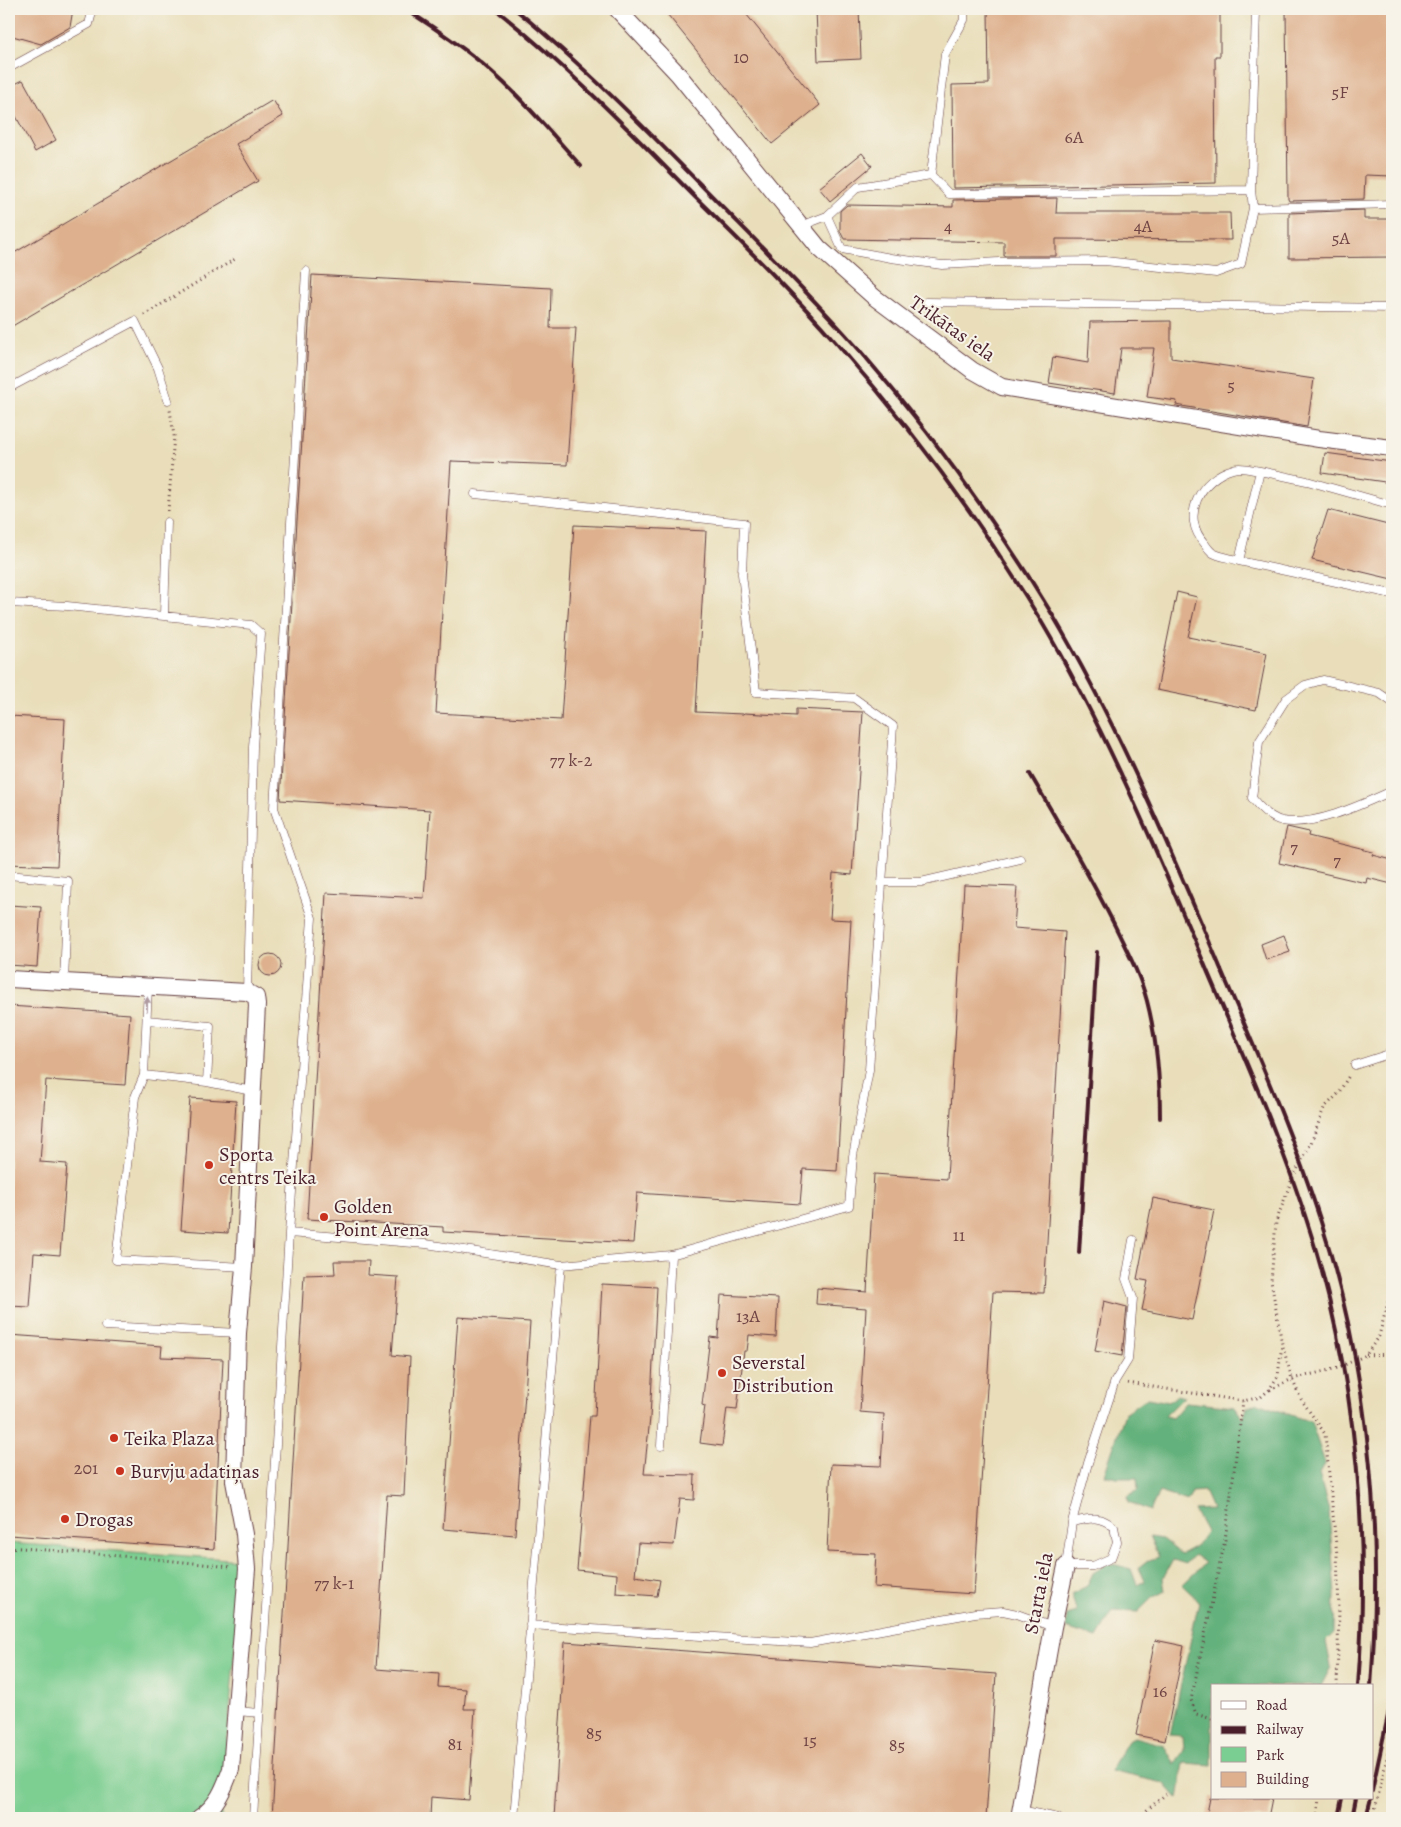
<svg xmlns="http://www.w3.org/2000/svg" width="1401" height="1827" font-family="Alegreya,serif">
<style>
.green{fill:#7bce91;stroke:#62765e}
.forest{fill:#64b17b;stroke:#576853}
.building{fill:#deb08d}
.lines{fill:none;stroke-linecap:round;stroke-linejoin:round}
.service-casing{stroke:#623c40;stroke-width:9}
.minor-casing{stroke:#623c40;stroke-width:18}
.path{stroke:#623c40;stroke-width:3;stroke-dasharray:1 4;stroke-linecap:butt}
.service{stroke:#fff;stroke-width:8}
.minor{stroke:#fff;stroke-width:16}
.rail{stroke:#4a1f2b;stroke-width:4}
.oneway{fill:#ae9aa0}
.poi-dot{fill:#c8321e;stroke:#f7f3e8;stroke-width:2}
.labels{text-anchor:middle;stroke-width:4;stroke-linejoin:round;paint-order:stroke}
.number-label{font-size:18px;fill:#6f4344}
.street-label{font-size:20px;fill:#4a1f2b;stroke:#f7f3e8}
.poi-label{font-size:20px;fill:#4a1f2b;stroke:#f7f3e8;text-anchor:start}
</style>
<rect width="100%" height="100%" fill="#f7f3e8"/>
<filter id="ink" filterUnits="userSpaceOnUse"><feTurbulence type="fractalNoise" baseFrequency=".02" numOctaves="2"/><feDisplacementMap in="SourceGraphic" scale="10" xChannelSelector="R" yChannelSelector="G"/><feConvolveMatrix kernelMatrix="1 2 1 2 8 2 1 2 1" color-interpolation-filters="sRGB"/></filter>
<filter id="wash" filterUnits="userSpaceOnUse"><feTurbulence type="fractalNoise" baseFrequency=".0096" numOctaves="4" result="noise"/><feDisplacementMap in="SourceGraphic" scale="20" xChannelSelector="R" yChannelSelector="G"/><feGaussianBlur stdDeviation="1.12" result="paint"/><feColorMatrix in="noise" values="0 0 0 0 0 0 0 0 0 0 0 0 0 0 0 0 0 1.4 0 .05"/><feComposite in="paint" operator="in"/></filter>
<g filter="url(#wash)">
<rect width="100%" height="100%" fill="#e9deb9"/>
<!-- green -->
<path class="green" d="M 9,1543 L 242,1560 L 221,1818 L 9,1818 Z"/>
<!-- forest -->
<path class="forest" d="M 1177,1395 L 1184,1397 L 1165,1416 L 1172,1418 L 1186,1402 L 1235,1407 L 1243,1419 L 1247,1408 L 1257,1403 L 1311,1422 L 1325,1463 L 1319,1474 L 1329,1511 L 1335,1595 L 1334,1633 L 1326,1641 L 1331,1667 L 1321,1686 L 1212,1686 L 1212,1765 L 1184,1763 L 1178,1799 L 1164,1783 L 1110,1771 L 1129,1739 L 1134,1737 L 1164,1745 L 1175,1765 L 1184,1750 L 1183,1736 L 1170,1735 L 1199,1601 L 1182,1585 L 1205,1563 L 1194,1555 L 1186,1564 L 1173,1560 L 1163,1578 L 1165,1591 L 1152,1598 L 1138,1612 L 1113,1611 L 1097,1638 L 1066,1628 L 1067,1615 L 1077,1612 L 1071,1594 L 1087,1586 L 1093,1573 L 1109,1563 L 1131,1569 L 1137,1585 L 1145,1581 L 1139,1568 L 1149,1560 L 1159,1557 L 1149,1537 L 1162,1539 L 1181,1554 L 1196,1546 L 1206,1532 L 1194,1510 L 1212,1509 L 1204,1491 L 1192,1492 L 1188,1501 L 1159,1492 L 1150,1511 L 1129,1502 L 1128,1496 L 1138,1490 L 1137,1478 L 1116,1478 L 1104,1475 L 1125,1413 L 1147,1398 L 1169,1402 Z"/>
<g id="blocks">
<!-- building -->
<path class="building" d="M 9,9 L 73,9 L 70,27 L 41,44 L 9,35 Z
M 663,9 L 742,9 L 820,105 L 772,144 Z
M 816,9 L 859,9 L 861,59 L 818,61 Z
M 988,9 L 1220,9 L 1220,56 L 1215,56 L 1216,183 L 953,188 L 952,85 L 989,84 Z
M 1286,9 L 1392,9 L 1392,176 L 1365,175 L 1364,199 L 1289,201 L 1288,199 Z
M 23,80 L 56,140 L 35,152 L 9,103 L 9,87 Z
M 273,100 L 283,116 L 236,144 L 258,181 L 9,328 L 9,256 Z
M 862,153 L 872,166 L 830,201 L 819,188 Z
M 1057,198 L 1056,213 L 1230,213 L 1231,240 L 1056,239 L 1056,256 L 1004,256 L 1004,242 L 844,239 L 840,231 L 840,211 L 847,205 L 953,207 L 953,200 Z
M 1364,210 L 1364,219 L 1392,219 L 1392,257 L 1289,258 L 1289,213 Z
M 312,275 L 551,288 L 550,328 L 576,328 L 567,465 L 451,461 L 436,713 L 561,720 L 574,525 L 706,531 L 696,712 L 743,714 L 744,713 L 796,716 L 796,709 L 863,712 L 852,875 L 833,873 L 830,919 L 851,920 L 837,1171 L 803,1169 L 800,1204 L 637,1193 L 633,1243 L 443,1232 L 443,1227 L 307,1219 L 326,893 L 424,898 L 430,810 L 280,800 Z
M 1171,321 L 1171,358 L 1314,379 L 1307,427 L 1176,405 L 1177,401 L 1147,397 L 1154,348 L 1121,348 L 1115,393 L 1049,383 L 1053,357 L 1088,363 L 1090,322 Z
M 1325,453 L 1392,462 L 1392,483 L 1322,473 Z
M 1328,510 L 1392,526 L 1392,579 L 1312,560 Z
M 1177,592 L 1197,597 L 1188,637 L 1267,653 L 1256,710 L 1157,690 Z
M 9,716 L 65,719 L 57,866 L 9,864 Z
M 1287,827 L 1309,832 L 1308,836 L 1374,852 L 1373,855 L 1392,860 L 1392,884 L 1367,878 L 1366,883 L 1279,863 Z
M 964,885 L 1017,887 L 1014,928 L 1065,932 L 1044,1293 L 993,1292 L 974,1594 L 874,1587 L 876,1554 L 827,1552 L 831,1464 L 881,1466 L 884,1414 L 860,1412 L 866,1308 L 816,1304 L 817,1288 L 867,1292 L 874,1174 L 947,1179 Z
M 9,905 L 41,907 L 37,967 L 9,965 Z
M 1284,935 L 1290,952 L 1266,960 L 1261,944 Z
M259 965a11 11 0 1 1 22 0a11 11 0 1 1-22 0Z
M 9,1006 L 130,1014 L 125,1085 L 46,1080 L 40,1162 L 67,1164 L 60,1255 L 34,1253 L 30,1307 L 9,1306 Z
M 190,1098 L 236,1101 L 228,1233 L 181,1230 Z
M 1153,1198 L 1214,1210 L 1192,1320 L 1142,1310 L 1148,1281 L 1137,1279 Z
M 334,1261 L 369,1261 L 368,1275 L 398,1277 L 392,1355 L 410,1357 L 404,1496 L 387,1495 L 376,1669 L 439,1674 L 438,1687 L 466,1689 L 464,1709 L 475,1709 L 469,1800 L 431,1797 L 430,1818 L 272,1818 L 304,1275 L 335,1274 Z
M 602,1284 L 657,1287 L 650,1418 L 644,1474 L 695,1475 L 694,1500 L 680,1499 L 674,1545 L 638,1543 L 635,1576 L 660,1580 L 657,1596 L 616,1593 L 617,1574 L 577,1570 L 590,1416 L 595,1416 Z
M 721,1295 L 778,1298 L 776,1337 L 749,1335 L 747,1351 L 744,1351 L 737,1409 L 727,1408 L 722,1446 L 700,1443 L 705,1406 L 702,1405 L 710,1337 L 718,1338 Z
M 1104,1301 L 1127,1307 L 1122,1356 L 1095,1351 Z
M 458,1317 L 530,1322 L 515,1535 L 443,1529 Z
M 9,1335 L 162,1346 L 161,1357 L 223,1359 L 214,1549 L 9,1535 Z
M 1155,1640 L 1184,1646 L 1165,1741 L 1136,1735 Z
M 565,1642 L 996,1674 L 986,1818 L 554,1818 Z
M 1210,1798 L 1272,1798 L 1268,1818 L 1206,1818 Z"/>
</g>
</g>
<g filter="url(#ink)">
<use href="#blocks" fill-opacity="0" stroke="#623c40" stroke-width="1"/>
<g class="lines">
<!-- service casing -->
<g class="service-casing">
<path id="service" d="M 9,68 L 89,24 L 93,9
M 931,175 L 949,194 L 1251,190 L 1253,208 L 1392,204
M 931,175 L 945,54 L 964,20 L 964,9
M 1251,190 L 1256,9
M 827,216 L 842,249 L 891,258 L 942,265 L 999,262 L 1105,261 L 1216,273 L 1241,264 L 1253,208
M 801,226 L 827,216 L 858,187 L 931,175
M 926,302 L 1392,308
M 9,388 L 135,321 L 158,368 L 168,400
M 1392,505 L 1307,481 L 1260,471 L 1239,561 L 1392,594
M 1239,561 C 1231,558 1220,557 1213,553 C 1210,551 1207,547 1205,544 C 1179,516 1201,478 1233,469 C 1241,466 1252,470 1260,471
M 9,603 L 67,606 L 251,625 L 261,634 L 253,747 L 247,992
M 164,615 L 167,522
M 1392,702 L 1379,693 L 1323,680 L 1305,685 L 1286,699 L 1259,742 L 1252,798 C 1259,807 1270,818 1282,821 C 1315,827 1363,804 1392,791
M 9,875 L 68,881 L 64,982
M 882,882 L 921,882 L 1020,859
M 148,987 L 144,1075 L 135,1097 L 116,1260 L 244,1267
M 147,1020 L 210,1026 L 207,1082
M 1355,1065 L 1392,1053
M 144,1075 L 207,1082 L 252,1091
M 289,1233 L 426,1244 L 561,1265 L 671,1255 L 849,1206 L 853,1156 L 869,1070 L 893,726 L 854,698 L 756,692 L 742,574 L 744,523 L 475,494
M 105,1326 L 238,1333
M 661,1446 L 671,1255
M 1072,1522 C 1090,1518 1099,1515 1114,1527 L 1117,1542 L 1111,1558 L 1093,1566 L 1066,1566 L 1072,1522 L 1088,1463 L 1115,1381 L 1128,1360 L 1133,1298 L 1126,1279 L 1133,1240
M 530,1625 L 810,1643 L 975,1613 L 1003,1611 L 1017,1614 L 1053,1627
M 237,1711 L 259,1713
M 1021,1810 L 1058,1818
M 253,1818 L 289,1233 L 312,918 L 274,808 L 306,271
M 514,1818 L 561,1265"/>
</g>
<!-- minor casing -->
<g class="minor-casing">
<path id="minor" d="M 617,9 L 678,74 L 819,248 L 874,297 L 972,370 L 1002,387 L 1319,439 L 1392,448
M 9,979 L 247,992 L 256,997 L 257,1005 L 244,1267 L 238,1333 L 234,1481 L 244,1534 L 247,1569 L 231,1769 C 224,1789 217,1806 199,1818
M 1019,1818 L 1053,1627 L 1066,1566"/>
</g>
<!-- path -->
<path class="path" d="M 144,315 L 235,259
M 168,511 L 174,436 L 170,410
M 1283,1347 L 1292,1379 L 1301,1399 L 1325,1434 L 1337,1555 L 1339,1610 L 1337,1686
M 1366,1355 L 1392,1354
M 1128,1383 L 1243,1401 L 1261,1397 L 1269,1390 L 1278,1376 L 1282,1344 L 1271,1281 L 1276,1222 L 1292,1179 L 1311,1143 L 1324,1108 L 1338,1094 L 1350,1074
M 1270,1390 L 1292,1379 L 1338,1368 L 1366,1355 L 1379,1336 L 1391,1291 L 1392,1272
M 9,1547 L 146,1558 L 231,1567
M 1212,1719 L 1196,1714 L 1191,1700 L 1225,1540 L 1243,1401
M 1134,1818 L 1140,1816 L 1166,1794
M 1317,1818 L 1319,1798
M 1373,1818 L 1392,1736"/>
<!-- service -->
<use href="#service" class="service"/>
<!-- minor -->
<use href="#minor" class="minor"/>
<!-- rail -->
<path class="rail" d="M 405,9 C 435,28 465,48 492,72 C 524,100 552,134 581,166
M 495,9 C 567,66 631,132 695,197 C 744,245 793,293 838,345 C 914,431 982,523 1041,621 C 1108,734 1158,855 1209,975 C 1250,1071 1293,1167 1321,1268 C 1358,1405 1369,1545 1358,1686
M 515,9 C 583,65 645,128 707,191 C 759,244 813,297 862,353 C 933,435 996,522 1052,614 C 1119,727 1169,847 1220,967 C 1256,1051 1293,1135 1321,1222 C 1369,1372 1383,1529 1371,1686
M 1030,774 C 1059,823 1088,873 1114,924 C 1126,949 1140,974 1147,1001 C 1157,1040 1160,1078 1160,1118
M 1079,1253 L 1097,952
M 1372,1791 L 1392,1697
M 1338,1818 L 1342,1798
M 1352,1818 L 1356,1798
M 1366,1818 L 1371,1798
M 1391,1818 L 1392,1815"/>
</g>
<!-- one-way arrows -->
<defs><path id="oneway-solid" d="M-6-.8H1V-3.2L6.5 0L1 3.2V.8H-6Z" transform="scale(1.25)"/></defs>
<use class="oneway" href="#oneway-solid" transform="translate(147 1004) rotate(-89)"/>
</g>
<!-- markers -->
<g class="poi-dot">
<circle cx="209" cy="1165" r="5"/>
<circle cx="324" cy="1217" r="5"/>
<circle cx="722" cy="1373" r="5"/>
<circle cx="114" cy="1438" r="5"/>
<circle cx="120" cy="1471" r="5"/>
<circle cx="65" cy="1519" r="5"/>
</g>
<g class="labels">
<!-- number labels -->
<g class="number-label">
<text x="741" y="63">10</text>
<text x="1340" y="98">5F</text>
<text x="1074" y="143">6A</text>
<text x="948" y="232">4</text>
<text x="1143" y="232">4A</text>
<text x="1341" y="244">5A</text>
<text x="1231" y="391">5</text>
<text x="571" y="766">77 k-2</text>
<text x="1294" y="853">7</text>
<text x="1337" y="866">7</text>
<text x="959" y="1241">11</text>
<text x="748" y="1322">13A</text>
<text x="86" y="1474">201</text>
<text x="334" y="1589">77 k-1</text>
<text x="1160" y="1697">16</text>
<text x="594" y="1739">85</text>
<text x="810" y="1746">15</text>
<text x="455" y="1750">81</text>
<text x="897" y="1751">85</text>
</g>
<!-- street labels -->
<g class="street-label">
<text transform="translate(953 328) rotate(35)" y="7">Trikātas iela</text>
<text transform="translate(1038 1593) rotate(-79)" y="7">Starta iela</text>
</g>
<!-- poi labels -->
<g class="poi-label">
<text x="219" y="1161">Sporta<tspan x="219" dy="23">centrs Teika</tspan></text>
<text x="334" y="1213">Golden<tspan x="334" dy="23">Point Arena</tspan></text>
<text x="732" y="1369">Severstal<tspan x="732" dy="23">Distribution</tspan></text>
<text x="124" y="1445">Teika Plaza</text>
<text x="130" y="1478">Burvju adatiņas</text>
<text x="75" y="1526">Drogas</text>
</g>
</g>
<!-- margin -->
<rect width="1401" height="1827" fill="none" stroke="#f7f3e8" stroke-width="30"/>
<!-- legend -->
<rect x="1211" y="1684" width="162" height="115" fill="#f7f3e8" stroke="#b29e9c"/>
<rect x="1221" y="1701" width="25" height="8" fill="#ffffff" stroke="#b29e9c"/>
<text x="1256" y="1710" font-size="15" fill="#4a1f2b">Road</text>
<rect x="1221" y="1726" width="25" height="8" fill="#4a1f2b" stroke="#b29e9c"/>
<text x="1256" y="1734" font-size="15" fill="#4a1f2b">Railway</text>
<rect x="1221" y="1747" width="25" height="15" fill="#7bce91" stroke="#b29e9c"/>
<text x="1256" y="1760" font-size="15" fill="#4a1f2b">Park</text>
<rect x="1221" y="1772" width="25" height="15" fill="#deb08d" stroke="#b29e9c"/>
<text x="1256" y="1784" font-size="15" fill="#4a1f2b">Building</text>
</svg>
